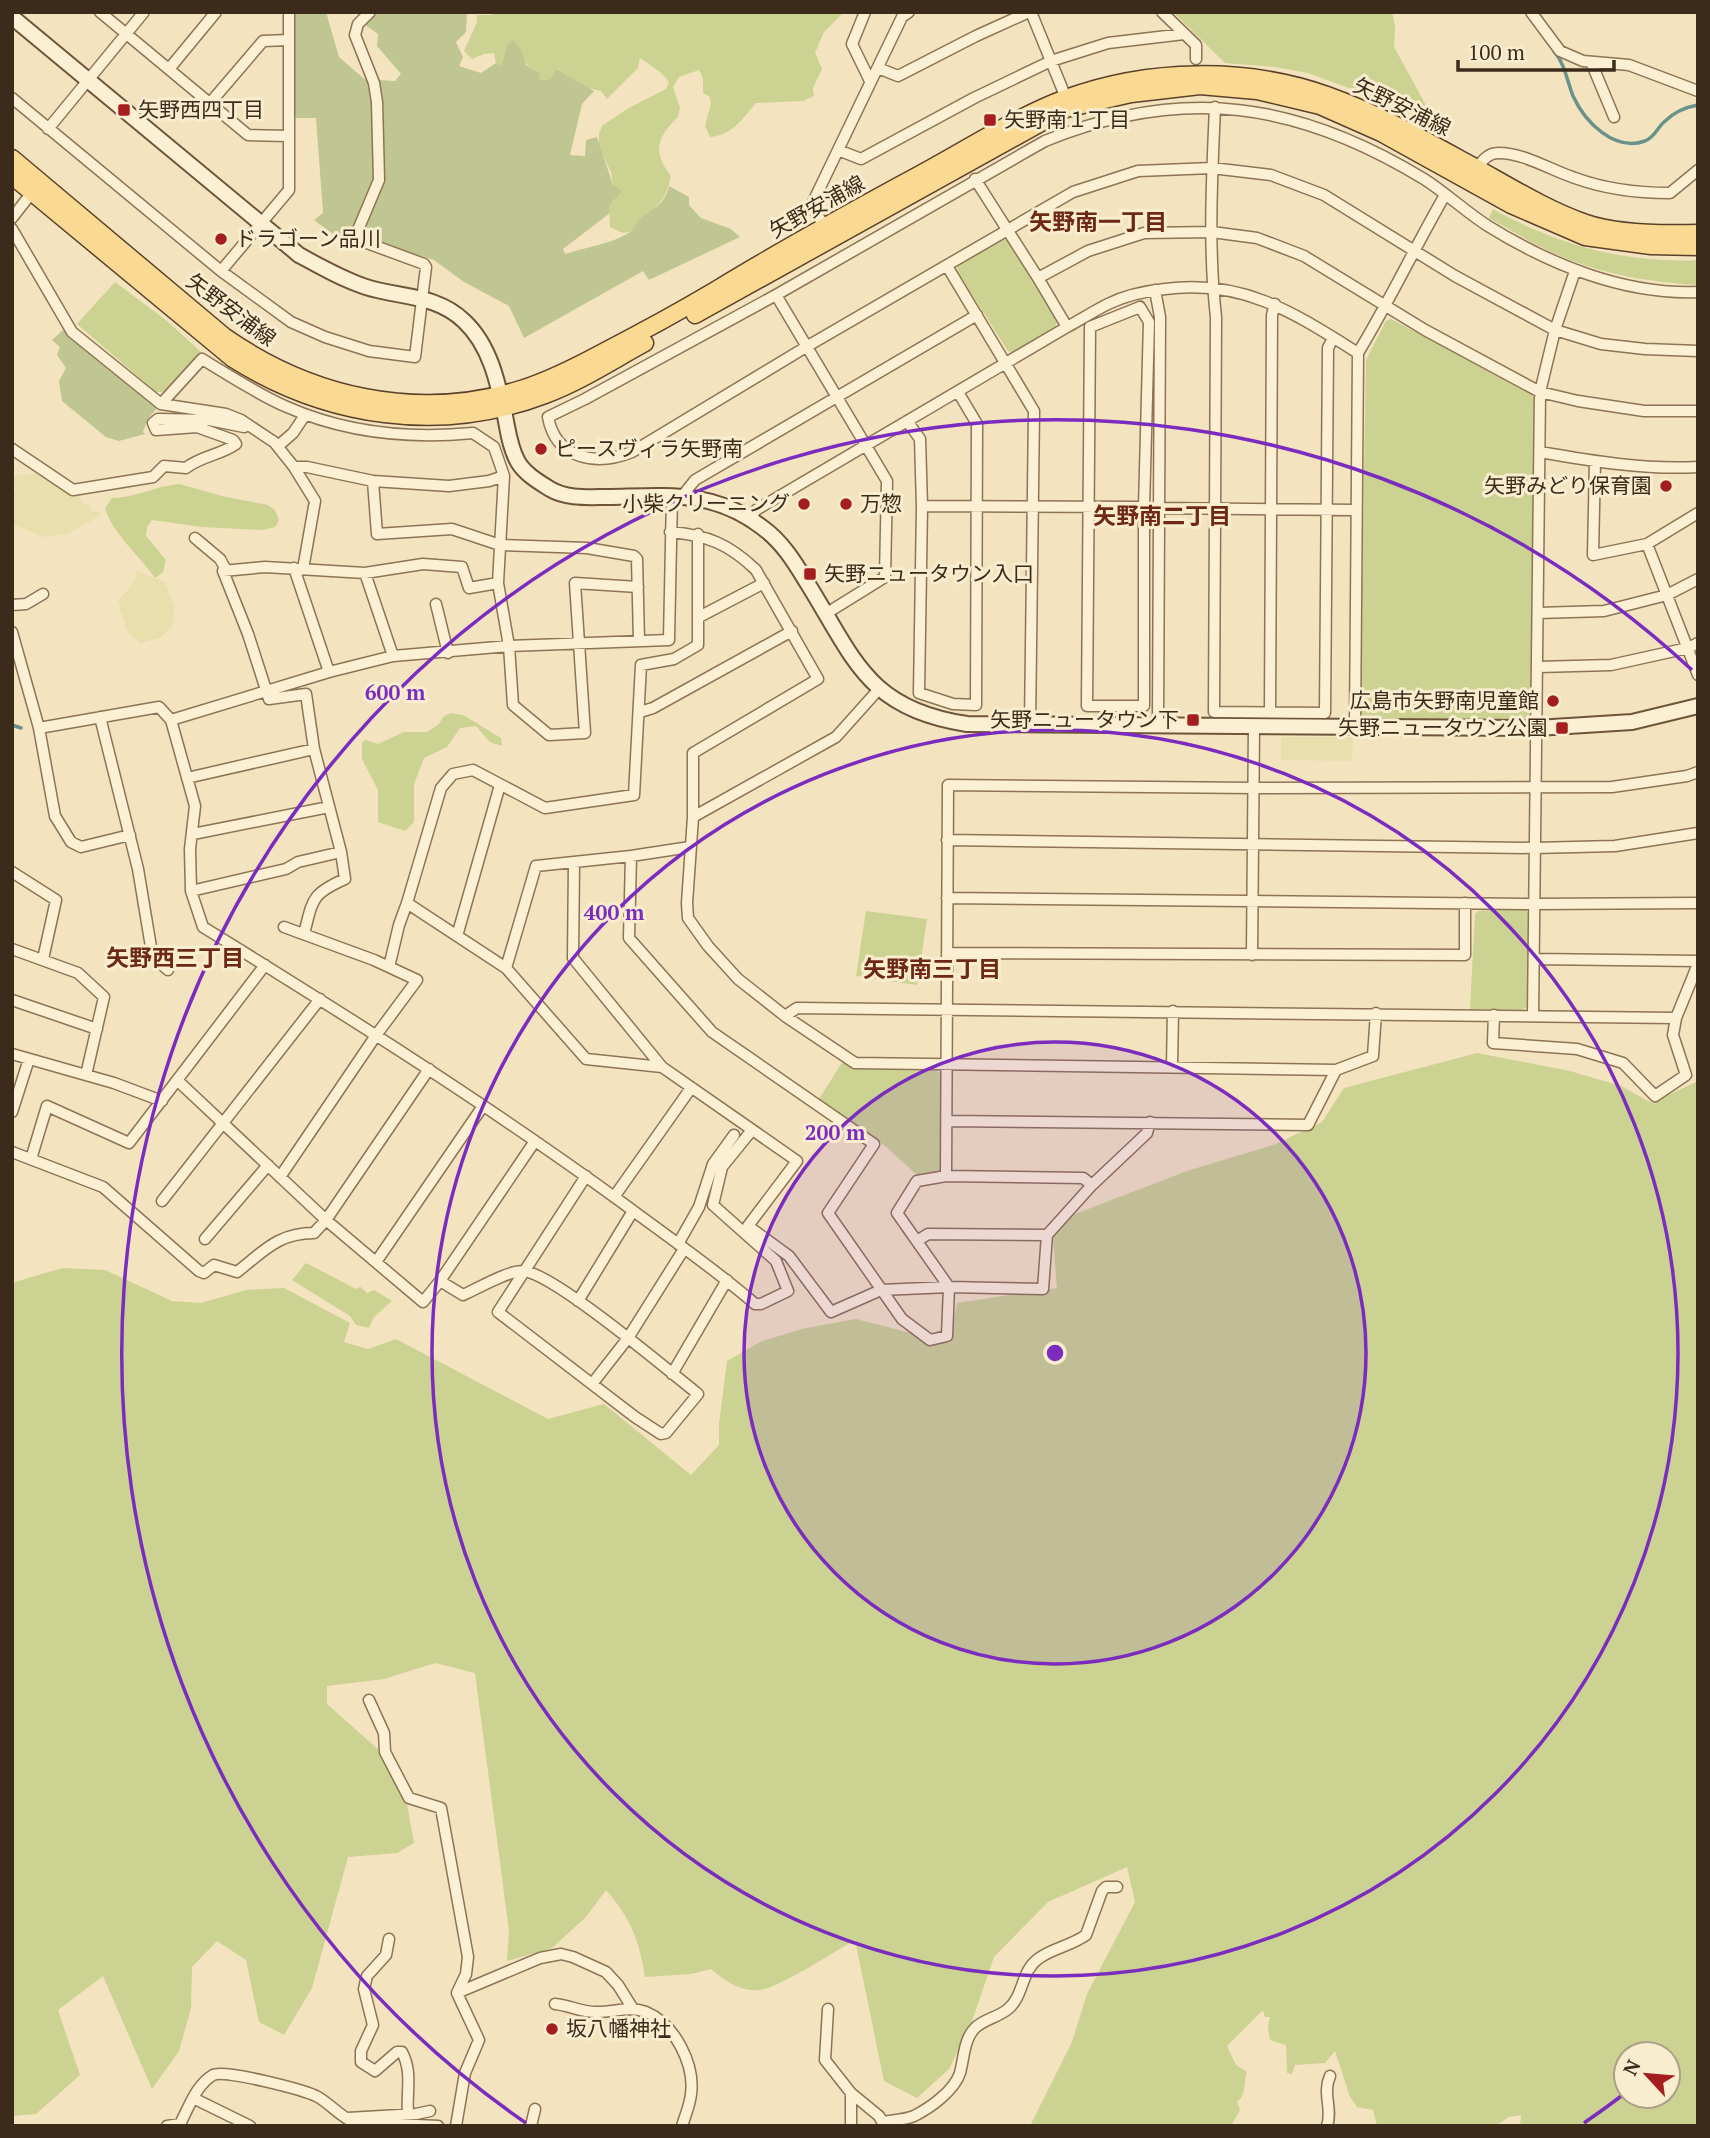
<svg xmlns="http://www.w3.org/2000/svg" width="1710" height="2138" font-family="'PT Serif','Noto Sans JP',serif">
<style>
.farmland{fill:#e9dfac}
.green{fill:#cbd292;fill-rule:evenodd}
.cemetery{fill:#c0c692}
.lines{fill:none;stroke-linecap:round;stroke-linejoin:round}
.stream{stroke:#699389;stroke-width:3.5}
.street-casing{stroke:#8e7355;stroke-width:13}
.secondary-casing{stroke:#6f5439;stroke-width:18}
.primary-casing{stroke:#5b412a;stroke-width:19}
.street{stroke:#fcf0d4;stroke-width:10}
.secondary{stroke:#fcf0d4;stroke-width:14}
.primary{stroke:#fada93;stroke-width:16}
.ring{fill:none;stroke:#7b2cbf;stroke-width:3.5}
.poi-dot{fill:#a41e20;stroke:#f9edd0;stroke-width:2.5}
.labels{text-anchor:middle;stroke-width:6;stroke-linejoin:round;paint-order:stroke}
.street-label{font-size:21px;fill:#3c2b1b;stroke:#f9edd0}
.poi-label{font-size:21px;fill:#3c2b1b;stroke:#f9edd0;text-anchor:start}
.neighbourhood-label{font-size:23px;font-weight:bold;fill:#6d2816;stroke:#f9edd0}
.centre{fill:#7b2cbf;stroke:#f9edd0;stroke-width:3.5}
.ring-label{font-size:21px;text-anchor:middle;font-weight:bold;fill:#7b2cbf;stroke:#f9edd0;stroke-width:6;stroke-linejoin:round;paint-order:stroke}
</style>
<rect width="100%" height="100%" fill="#f3e3bf"/>
<!-- farmland -->
<path class="farmland" d="M 38,473 L 78,494 L 82,503 L 88,504 L 91,510 L 101,513 L 101,515 L 69,533 L 44,537 L 12,524 L 12,497 L 16,488 L 12,487 L 14,476 Z
M 136,571 L 165,582 L 174,606 L 173,626 L 160,638 L 140,643 L 128,633 L 118,601 L 129,589 L 137,576 Z
M 1281,737 L 1353,737 L 1352,761 L 1281,760 Z"/>
<!-- green -->
<path class="green" d="M 494,12 L 844,12 L 824,32 L 815,53 L 822,69 L 813,88 L 814,96 L 803,101 L 756,103 C 742,119 733,135 710,137 L 705,126 L 711,103 L 709,96 L 703,93 L 703,78 L 699,70 L 679,77 L 673,87 L 680,108 L 678,117 C 657,137 652,152 671,176 C 663,212 650,205 632,231 L 623,233 L 610,227 L 609,205 L 613,185 L 611,172 L 599,147 L 599,134 L 602,126 L 627,109 L 666,89 L 669,82 C 661,70 652,67 640,58 L 638,68 L 607,99 L 601,91 L 588,88 L 558,69 L 550,79 L 540,80 L 539,72 C 528,66 523,63 522,51 L 506,48 L 503,65 L 496,63 L 494,53 L 484,54 L 472,59 L 464,51 L 477,22 L 477,15 L 492,15 Z
M 1173,12 L 1392,12 L 1395,26 L 1394,47 L 1433,118 L 1434,126 L 1419,117 L 1373,97 L 1308,73 L 1275,67 L 1225,63 Z
M 1493,209 C 1555,244 1626,264 1698,260 L 1698,285 C 1643,282 1590,272 1541,247 C 1523,238 1506,227 1489,218 Z
M 1002,239 L 1010,241 L 1057,322 L 1054,329 L 1013,353 L 1008,351 L 957,271 L 958,264 Z
M 115,282 L 167,321 L 201,352 L 163,392 L 156,392 L 77,324 Z
M 1391,319 L 1531,393 L 1534,400 L 1531,713 L 1526,719 L 1365,719 L 1360,712 L 1366,360 L 1386,321 Z
M 179,484 L 226,497 L 268,505 L 275,510 L 279,520 L 275,527 L 262,530 L 202,527 L 152,520 L 147,527 L 146,536 L 166,560 L 163,572 L 155,578 C 140,556 112,533 105,508 L 112,498 C 135,498 156,486 179,484 Z
M 451,713 L 463,715 L 501,738 L 502,746 L 490,742 L 476,726 L 460,728 L 447,747 L 424,758 L 414,784 L 414,822 L 405,831 L 378,822 L 378,790 L 362,759 L 362,743 L 365,740 L 378,744 L 404,732 L 427,732 L 438,725 L 444,716 Z
M 1524,909 L 1529,913 L 1528,1006 L 1522,1010 L 1470,1009 L 1475,914 L 1478,911 Z
M 866,911 L 927,919 L 917,985 L 856,976 Z
M 1477,1053 L 1570,1071 L 1621,1086 L 1652,1103 L 1698,1081 L 1698,2126 L 1520,2126 L 1521,2115 L 1509,2117 L 1495,2126 L 1377,2126 L 1373,2110 L 1357,2107 L 1350,2097 L 1335,2051 L 1325,2063 L 1295,2065 L 1292,2074 L 1287,2073 L 1286,2045 L 1270,2040 L 1268,2027 L 1270,2017 L 1265,2017 L 1263,2010 L 1227,2046 L 1236,2065 L 1247,2072 C 1243,2082 1247,2095 1237,2102 L 1240,2110 L 1231,2126 L 1030,2126 L 1072,2042 L 1087,1994 L 1135,1902 L 1127,1867 L 1048,1902 L 994,1957 L 971,2024 L 949,2069 L 917,2098 L 884,2081 L 855,1940 C 835,1951 778,1989 759,1990 C 740,1992 724,1980 711,1969 L 691,1974 L 645,1977 C 639,1939 631,1919 606,1890 L 586,1917 L 552,1948 L 507,1961 L 509,1931 L 475,1673 L 435,1663 L 384,1679 L 327,1686 L 327,1704 L 389,1759 L 407,1804 L 414,1843 L 397,1853 L 348,1857 L 312,1988 L 284,2035 L 259,2022 L 246,1960 L 217,1941 L 192,1967 L 191,2008 L 179,2051 L 152,2089 L 103,1976 L 58,2010 L 80,2075 L 36,2114 L 12,2116 L 12,1283 L 62,1268 L 105,1270 L 172,1301 L 201,1303 L 246,1290 L 284,1288 L 350,1323 L 344,1342 L 368,1349 L 396,1339 L 548,1419 L 604,1404 L 691,1475 L 719,1445 L 719,1423 L 727,1361 L 762,1341 L 806,1328 L 856,1319 L 950,1343 L 957,1303 L 1057,1288 L 1053,1236 L 1070,1216 L 1187,1171 L 1276,1144 L 1322,1122 L 1344,1088 ZM 1626,2054 L 1668,2054 L 1668,2096 L 1626,2096 Z
M 843,1061 L 855,1069 L 937,1071 L 942,1075 L 940,1169 L 935,1174 L 917,1175 L 884,1145 L 819,1099 Z
M 306,1263 L 356,1289 L 361,1287 L 367,1293 L 374,1290 L 392,1301 L 374,1317 L 369,1328 L 356,1325 L 350,1316 L 292,1280 Z"/>
<!-- cemetery -->
<path class="cemetery" d="M 295,12 L 326,12 L 339,57 L 369,83 L 374,113 L 374,183 L 348,240 L 344,242 L 314,220 L 323,213 L 316,118 L 295,118 Z
M 377,12 L 467,12 L 466,32 L 456,42 L 463,57 L 459,66 L 481,73 L 496,63 L 502,65 L 506,48 L 512,39 L 522,51 L 526,65 L 539,72 L 540,80 L 550,79 L 557,69 L 594,91 L 582,104 L 570,155 L 585,156 L 586,140 L 597,137 L 613,185 L 622,191 L 609,205 L 610,213 L 563,249 L 565,254 C 583,248 615,243 630,232 C 634,229 636,223 640,219 C 653,207 664,207 669,186 L 689,197 L 689,205 L 701,218 L 731,229 L 740,237 L 649,280 L 643,271 L 524,338 L 509,306 L 464,282 L 434,260 L 362,238 L 360,234 L 381,184 L 381,118 L 378,80 L 395,81 L 401,74 L 377,46 L 378,34 L 364,24 Z
M 65,328 L 73,338 L 157,408 L 148,419 L 143,432 L 145,434 L 119,441 L 106,437 L 62,401 L 59,381 L 66,368 L 57,355 L 60,347 L 52,340 Z"/>
<g class="lines">
<!-- stream -->
<path class="stream" d="M 1554,51 C 1565,64 1567,81 1573,96 C 1585,122 1614,152 1645,141 C 1655,137 1657,128 1664,122 C 1673,113 1686,107 1698,105
M 12,725 L 21,728"/>
<!-- street casing -->
<g class="street-casing">
<path id="street" d="M 100,12 L 248,135 L 288,136
M 865,12 L 852,44 L 870,81
M 1031,12 L 1066,98
M 1162,12 L 1196,45 L 1196,59
M 1531,12 L 1560,51 L 1583,61 L 1629,65 L 1698,91
M 1591,62 L 1614,117
M 878,68 L 898,76 L 976,36 L 1029,12
M 169,69 L 216,12
M 12,98 L 221,271 L 291,322 L 325,337 L 369,351 L 415,357 L 426,267 L 424,264 L 356,239 L 355,237 L 379,180 L 377,102 L 374,83 L 355,35 L 358,24 L 370,12
M 210,103 L 263,41 L 289,40
M 1215,107 C 1212,176 1208,247 1216,317 L 1214,712 L 1325,713 L 1328,348 L 1333,338
M 48,129 L 144,12
M 838,150 L 861,159 L 974,98 L 1051,61 L 1108,43 L 1184,34
M 1477,168 C 1482,161 1488,153 1498,153 C 1525,153 1550,170 1575,178 C 1605,189 1638,193 1670,193 L 1698,170
M 975,179 L 1038,278 L 1067,327
M 12,218 L 34,190
M 825,226 L 812,208 L 813,202 L 902,17 L 909,12
M 12,229 L 72,332 L 161,404 L 226,414 L 241,420 L 274,442 L 294,467 L 315,501 L 303,569
M 947,266 L 1034,411 L 1030,725
M 221,271 L 289,190 L 289,12
M 1038,278 L 1088,251 L 1144,233 L 1212,232 L 1257,238 L 1304,256 L 1425,330 L 1540,392 L 1578,401 L 1644,411 L 1698,411
M 1155,290 L 1160,317 L 1158,724
M 1698,292 C 1624,295 1549,264 1488,226 C 1466,212 1446,193 1424,179 C 1298,102 1183,85 1045,141 L 776,295 L 585,399 L 548,417 C 556,460 597,466 632,452 L 806,347 L 1073,192 L 1138,171 L 1212,168 L 1271,175 L 1324,195 L 1455,276 L 1555,330 L 1601,344 L 1645,349 L 1698,351
M 776,295 L 887,481 L 885,577 L 827,613
M 1140,307 L 1149,322 L 1144,507 L 1144,706 L 1087,706 L 1090,327 Z
M 161,404 L 202,359 C 230,376 257,394 287,407 C 346,433 410,439 473,433 L 494,447 L 504,476
M 907,421 L 920,439 L 922,506 L 919,693 L 953,704 L 976,705 L 977,424 L 958,392
M 278,446 L 293,433 L 305,415
M 12,449 L 73,490 L 153,477 L 164,466 L 186,468 C 201,456 221,455 236,444 L 233,440 L 197,427 L 156,430 L 153,423 L 158,419 L 209,420 L 244,427
M 1540,452 C 1592,461 1644,470 1698,467
M 1595,461 L 1593,555 L 1647,544 L 1698,513
M 294,467 L 307,467 L 373,481 L 449,486 L 489,481 L 504,476 L 498,583 L 509,646 L 513,705 L 549,735 L 585,733 L 575,583 L 638,587
M 373,481 L 377,534 L 452,529 L 500,545 L 587,548 L 634,556 L 637,559 L 639,641
M 683,495 L 695,480 L 977,315
M 922,506 L 1144,507
M 1158,508 L 1356,510
M 750,519 L 756,510 L 1067,327 C 1080,320 1094,311 1108,304 C 1126,295 1146,291 1165,289 C 1244,279 1294,313 1358,353
M 670,532 C 707,535 729,544 756,570 L 818,679 L 693,753 L 693,817
M 195,538 L 220,559 L 226,570
M 1647,544 L 1698,675
M 294,568 L 329,672
M 365,573 L 393,656
M 436,604 L 448,653
M 12,605 L 26,604 L 43,594
M 1538,613 L 1604,611 L 1667,595 L 1698,579
M 699,617 L 764,583
M 12,632 L 39,728 L 55,816 L 71,842 L 81,847 L 130,835
M 1538,667 L 1611,665 L 1688,648 L 1698,643
M 879,689 L 836,737 L 693,817 L 687,903 L 688,918 L 708,946 L 738,979 L 785,1016 L 855,1063 L 1336,1070
M 640,712 L 653,708 L 792,631
M 1270,712 L 1272,315 L 1275,304
M 100,717 L 138,869 L 151,947 L 159,962 L 168,970
M 171,720 L 329,672 L 393,656 L 509,646 L 669,640 L 672,496
M 1355,727 L 1358,353 C 1389,302 1415,247 1445,195
M 39,728 L 159,707 L 171,720 L 195,806 L 190,849 L 191,891 L 203,927 C 346,1015 488,1105 624,1204 C 668,1237 714,1268 755,1304 L 761,1304 L 788,1291 L 776,1261 L 713,1205 L 722,1167 L 752,1130
M 187,778 L 314,749
M 193,834 L 329,807
M 947,840 L 1534,848 L 1615,846 L 1698,833
M 631,856 L 629,938 L 712,1032 L 874,1144 L 828,1213 L 902,1319 L 930,1340 L 947,1336 L 949,1287 L 897,1213 L 917,1181 L 946,1176 L 1083,1178 L 1092,1185
M 574,863 L 573,958 L 662,1067 L 797,1161 L 748,1226 L 789,1256 L 831,1312 L 881,1290 L 949,1287 L 1043,1289 L 1047,1235
M 12,872 L 56,900 L 43,959
M 191,891 L 286,869 L 298,862 L 341,852
M 947,898 L 1534,904 L 1698,903
M 304,934 C 313,899 311,894 345,879 L 341,852 L 314,749 L 306,694 L 269,699 L 248,634 L 223,571 L 265,567 L 365,573 L 423,564 L 462,567 L 469,588 L 498,583
M 457,936 L 500,785
M 12,949 L 78,973 L 104,997 L 86,1075
M 947,953 L 1465,955 L 1465,903
M 1252,955 L 1254,726
M 1534,959 L 1698,961
M 389,967 L 399,925 L 407,903
M 506,968 L 536,866 L 631,856 L 690,847
M 12,1000 L 97,1029
M 1494,1015 L 1493,1043 L 1577,1049 L 1623,1063 L 1655,1096 L 1686,1075 L 1673,1035 L 1676,1018 L 1698,964
M 785,1016 L 797,1008 L 1676,1018
M 1533,1016 L 1540,392 L 1555,330 L 1575,271
M 12,1054 L 114,1083 L 162,1101
M 1172,1066 L 1173,1011
M 662,1067 L 586,1059 L 506,968 L 407,903 L 441,788 L 453,774 L 473,770 L 545,808 L 634,795 L 641,665 L 674,659 L 698,645 L 698,534
M 178,1081 L 326,1220 L 423,1302 L 440,1281 L 535,1141
M 12,1112 L 29,1059
M 947,1121 L 1308,1125 L 1336,1070 L 1373,1056 L 1376,1013
M 12,1152 L 103,1187 L 199,1271 L 204,1273 L 214,1265 L 237,1272 C 264,1251 278,1233 314,1233 L 326,1220 L 429,1069
M 31,1159 L 47,1106 L 129,1143 L 265,965
M 946,1176 L 948,785 L 1254,788 L 1612,787 L 1687,776 L 1698,772
M 280,1177 L 377,1034 L 417,980 L 374,960 L 284,927
M 614,1197 L 691,1088
M 162,1201 L 320,999
M 205,1239 L 268,1165
M 917,1241 L 928,1234 L 1047,1235 L 1092,1185 L 1147,1133 L 1150,1122
M 678,1244 L 699,1207 L 713,1164 L 734,1135
M 376,1262 L 483,1106
M 440,1281 L 463,1295 C 479,1288 507,1271 523,1271 C 552,1272 669,1371 698,1394 L 666,1433 L 661,1434 L 635,1417 L 498,1312 L 586,1176
M 578,1301 L 633,1211
M 672,1374 L 727,1280
M 592,1384 L 628,1338 L 684,1249
M 369,1700 L 384,1733 L 385,1752 L 409,1798 L 441,1808 L 468,1957 L 466,1974 L 457,1993
M 389,1939 L 386,1955 L 367,1976 L 364,1989 L 373,2025 L 361,2051 L 361,2062 L 375,2071 L 397,2052 L 402,2052 C 413,2073 406,2092 408,2114
M 555,2004 C 569,2005 583,2013 598,2012 C 615,2012 629,2006 646,2012 C 675,2024 695,2065 691,2094 C 690,2105 685,2116 682,2126
M 828,2009 L 825,2060 L 851,2093 L 879,2116 L 884,2125
M 851,2093 L 851,2126
M 193,2098 L 250,2126
M 348,2118 L 416,2114 L 430,2111
M 882,2122 C 892,2120 905,2120 914,2116 C 930,2108 954,2091 960,2073 C 964,2058 964,2039 975,2028 C 984,2019 999,2017 1008,2009 C 1024,1996 1021,1971 1038,1959 C 1052,1948 1071,1946 1086,1935 L 1102,1891 L 1106,1887 L 1117,1887
M 167,2126 L 180,2124 C 189,2107 196,2085 213,2075 C 224,2069 305,2090 318,2097 C 330,2104 340,2116 353,2122 L 438,2126
M 456,2126 L 465,2073 L 479,2040 L 457,1993 L 540,1958 L 561,1954 L 573,1957 L 606,1972 L 618,1985 L 633,2009
M 531,2126 L 535,2109
M 1327,2126 C 1333,2109 1322,2094 1330,2076"/>
</g>
<!-- secondary casing -->
<g class="secondary-casing">
<path id="secondary" d="M 12,17 L 299,255 C 321,267 342,279 366,287 C 400,298 436,294 464,321 C 490,345 498,383 505,416 C 508,431 510,448 518,462 C 525,474 539,482 550,489 C 567,499 588,497 607,497 C 666,496 713,489 763,528 C 782,542 794,561 806,581 C 854,657 866,709 967,724 L 1537,728 L 1632,722 L 1698,706"/>
</g>
<!-- primary casing -->
<g class="primary-casing">
<path id="primary" d="M 12,158 L 224,336 C 311,397 417,421 521,389 C 549,380 575,367 601,353 C 640,333 677,313 714,291 C 785,247 858,208 931,168 C 973,145 1022,114 1066,98 C 1147,68 1246,66 1327,95 C 1375,112 1420,137 1464,161 C 1505,183 1543,208 1586,223 C 1618,234 1664,234 1698,233
M 12,176 L 233,359 C 327,418 440,435 545,395 C 580,382 612,361 645,343
M 695,315 L 1066,109 L 1131,94 L 1200,86 L 1257,91 L 1320,106 L 1381,133 L 1511,205 L 1585,237 L 1651,246 L 1698,247"/>
</g>
<!-- street -->
<use href="#street" class="street"/>
<!-- secondary -->
<use href="#secondary" class="secondary"/>
<!-- primary -->
<use href="#primary" class="primary"/>
</g>
<!-- distance rings -->
<circle cx="1055" cy="1353" r="311" fill="#7b2cbf" fill-opacity=".12"/>
<g class="ring">
<circle cx="1055" cy="1353" r="311"/>
<circle cx="1055" cy="1353" r="623"/>
<path d="M1624 2094A934 934 0 0 1 1584 2123M526 2123A934 934 0 1 1 1692 670"/>
</g>
<!-- markers -->
<g class="poi-dot">
<rect x="117" y="103" width="14" height="14" rx="3.5"/>
<rect x="983" y="113" width="14" height="14" rx="3.5"/>
<circle cx="221" cy="239" r="7"/>
<circle cx="541" cy="449" r="7"/>
<circle cx="1666" cy="486" r="7"/>
<circle cx="804" cy="504" r="7"/>
<circle cx="846" cy="504" r="7"/>
<rect x="803" y="567" width="14" height="14" rx="3.5"/>
<circle cx="1553" cy="701" r="7"/>
<rect x="1186" y="713" width="14" height="14" rx="3.5"/>
<rect x="1555" y="721" width="14" height="14" rx="3.5"/>
<circle cx="552" cy="2029" r="7"/>
</g>
<g class="labels">
<!-- street labels -->
<g class="street-label">
<text transform="translate(1402 107) rotate(26)" y="7">矢野安浦線</text>
<text transform="translate(817 207) rotate(-29)" y="7">矢野安浦線</text>
<text transform="translate(231 310) rotate(37)" y="7">矢野安浦線</text>
</g>
<!-- poi labels -->
<g class="poi-label">
<text x="138" y="117">矢野西四丁目</text>
<text x="1004" y="127">矢野南１丁目</text>
<text x="235" y="246">ドラゴーン品川</text>
<text x="555" y="456">ピースヴィラ矢野南</text>
<text x="1652" y="493" text-anchor="end">矢野みどり保育園</text>
<text x="790" y="511" text-anchor="end">小柴クリーニング</text>
<text x="860" y="511">万惣</text>
<text x="824" y="581">矢野ニュータウン入口</text>
<text x="1539" y="708" text-anchor="end">広島市矢野南児童館</text>
<text x="1179" y="727" text-anchor="end">矢野ニュータウン下</text>
<text x="1548" y="735" text-anchor="end">矢野ニュータウン公園</text>
<text x="566" y="2036">坂八幡神社</text>
</g>
<!-- neighbourhood labels -->
<g class="neighbourhood-label">
<text x="1098" y="230">矢野南一丁目</text>
<text x="1162" y="524">矢野南二丁目</text>
<text x="175" y="966">矢野西三丁目</text>
<text x="932" y="977">矢野南三丁目</text>
</g>
</g>
<circle cx="1055" cy="1353" r="10" class="centre"/>
<g class="ring-label">
<text x="395" y="700">600 m</text>
<text x="614" y="920">400 m</text>
<text x="835" y="1140">200 m</text>
</g>
<!-- border -->
<rect width="1710" height="2138" fill="none" stroke="#3c2b1b" stroke-width="28"/>
<!-- north arrow -->
<g transform="translate(1647 2075) rotate(296)"><circle r="33" fill="#f9edd0" stroke="#ad9f88" stroke-width="2"/>
<path d="M0-5L12 26L0 18L-12 26Z" fill="#a41e20"/>
<text y="-10" font-size="19" font-weight="bold" text-anchor="middle" fill="#3c2b1b">N</text>
</g>
<!-- scale -->
<path d="M1458 60v10h156v-10" fill="none" stroke="#3c2b1b" stroke-width="3.5"/>
<text x="1468" y="60" font-size="21" fill="#3c2b1b" stroke="#f9edd0" stroke-width="5" paint-order="stroke">100 m</text>
</svg>
